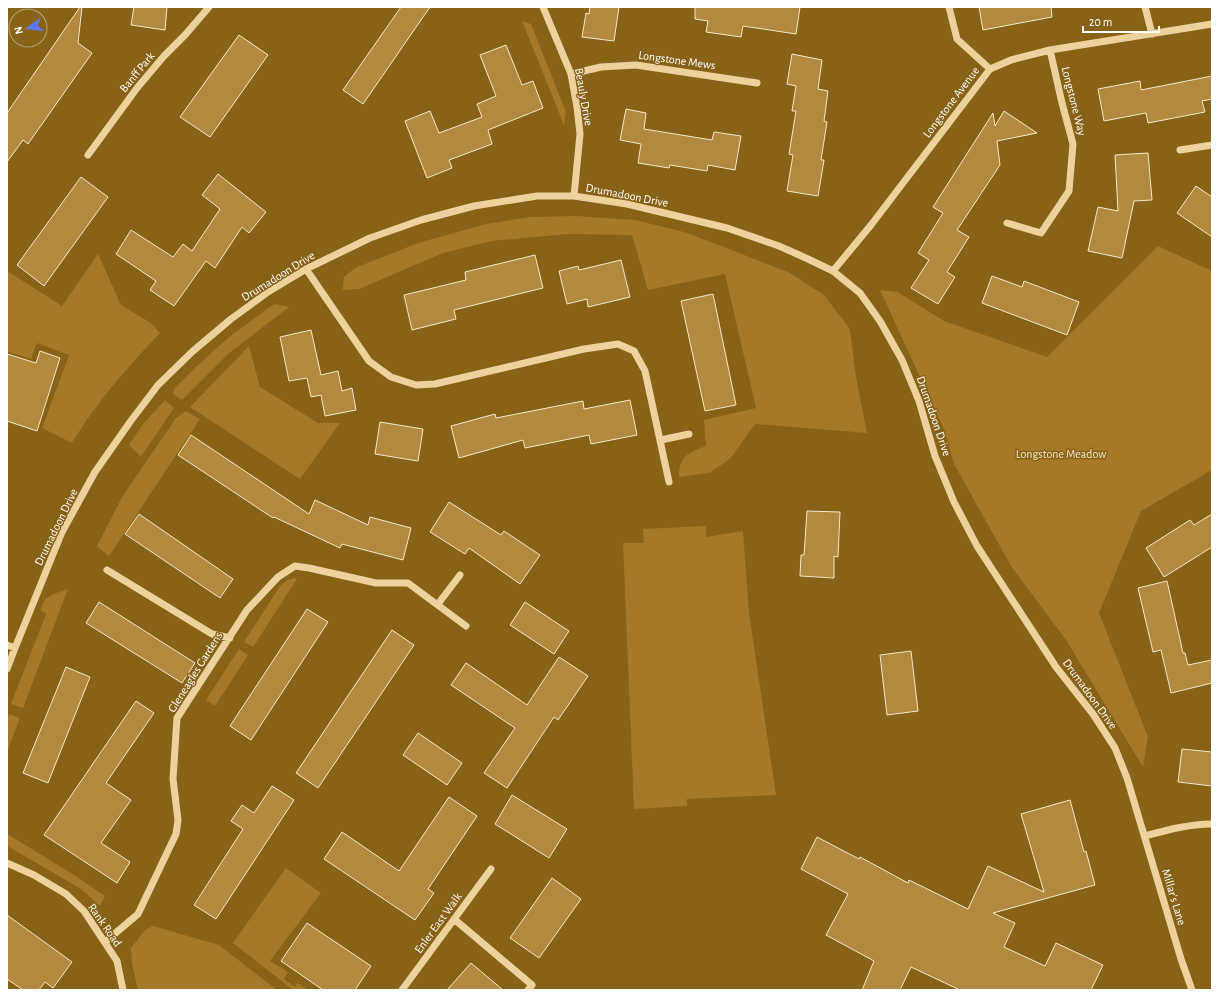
<svg xmlns="http://www.w3.org/2000/svg" width="1219" height="997" font-family="'Alegreya Sans',sans-serif">
<style>
.green{fill:#a57927}
.building{fill:#b18a40;stroke:#fae7c4}
.lines{fill:none;stroke-linecap:round;stroke-linejoin:round}
.minor{stroke:#edd29e;stroke-width:7}
.labels{text-anchor:middle;stroke-width:3;stroke-linejoin:round;paint-order:stroke}
.street-label{font-size:12px;fill:#fff;stroke:#876217}
.park-label{font-size:12px;fill:#fae7c4;stroke:#876217}
</style>
<rect width="100%" height="100%" fill="#876217"/>
<!-- green -->
<path class="green" d="M 522,21 L 531,24 L 566,112 L 564,125 Z
M 577,216 L 635,220 L 688,233 L 790,273 L 824,295 L 850,329 L 856,377 L 867,433 L 755,424 L 730,459 L 709,473 L 679,477 C 679,456 688,453 706,446 L 704,420 L 756,408 L 725,274 L 648,290 L 632,235 L 567,234 L 491,241 L 443,253 L 359,289 L 343,290 L 344,277 L 355,268 L 418,243 L 486,224 L 530,217 Z
M 1158,246 L 1212,271 L 1212,470 L 1141,511 L 1099,613 L 1148,737 L 1143,767 L 1066,640 L 1011,566 L 954,464 L 944,429 L 880,290 L 898,292 L 944,321 L 1047,357 Z
M 98,254 L 121,305 L 151,323 L 160,333 C 128,367 96,402 72,443 L 42,428 L 69,355 L 37,343 L 31,359 L 7,351 L 7,274 L 9,272 L 62,306 Z
M 274,304 L 289,307 L 228,354 L 182,400 L 173,394 L 174,389 L 197,366 L 229,337 Z
M 249,346 L 260,387 L 318,423 L 340,423 L 300,479 L 190,407 Z
M 165,400 L 174,408 L 141,457 L 129,445 L 143,424 Z
M 186,411 L 200,419 L 109,556 L 97,546 L 122,497 L 176,418 Z
M 706,526 L 706,537 L 743,531 L 749,613 L 776,795 L 687,799 L 687,806 L 634,809 L 623,543 L 644,543 L 643,529 Z
M 295,578 L 297,579 L 253,647 L 244,642 L 280,586 L 288,580 Z
M 68,589 L 23,708 L 11,704 L 46,614 L 41,610 C 44,594 55,594 68,589 Z
M 239,649 L 248,655 L 215,706 L 206,700 Z
M 9,714 L 20,718 L 7,752 L 7,720 Z
M 7,834 L 68,871 L 105,896 L 100,906 L 81,889 L 7,846 Z
M 286,868 L 321,893 L 270,961 L 288,972 L 284,979 L 295,987 L 298,983 L 308,990 L 293,990 L 233,943 Z
M 153,926 L 219,945 L 277,990 L 138,990 L 132,964 L 131,948 L 145,930 Z"/>
<!-- building -->
<path class="building" d="M 80,7 L 82,7 L 78,43 L 92,53 L 28,144 L 23,140 L 7,162 L 7,113 Z
M 134,7 L 167,7 L 165,30 L 131,25 Z
M 401,7 L 430,7 L 363,104 L 343,90 Z
M 590,7 L 619,7 L 614,41 L 582,37 L 586,13 L 589,14 Z
M 695,7 L 800,7 L 796,34 L 743,26 L 741,37 L 706,32 L 708,21 L 695,19 Z
M 979,7 L 1051,7 L 1052,17 L 983,30 Z
M 239,35 L 268,55 L 210,137 L 180,117 Z
M 506,45 L 522,85 L 533,81 L 543,108 L 488,130 L 492,144 L 449,160 L 452,168 L 427,178 L 405,121 L 430,111 L 439,133 L 482,117 L 477,104 L 496,96 L 480,55 Z
M 792,54 L 822,60 L 818,89 L 828,91 L 824,121 L 827,122 L 821,160 L 824,160 L 818,196 L 787,191 L 793,155 L 789,154 L 796,111 L 792,111 L 796,86 L 787,84 Z
M 1212,76 L 1212,99 L 1202,101 L 1205,112 L 1148,123 L 1146,113 L 1104,121 L 1098,89 L 1140,81 L 1141,90 Z
M 626,109 L 646,113 L 644,129 L 712,140 L 714,132 L 741,136 L 735,170 L 708,165 L 707,171 L 670,165 L 669,168 L 638,163 L 641,144 L 620,140 Z
M 1004,111 L 1037,133 L 997,141 L 1000,165 L 957,230 L 969,237 L 947,272 L 955,277 L 938,304 L 911,288 L 929,260 L 918,253 L 943,213 L 933,207 L 993,113 L 995,126 Z
M 1148,153 L 1152,200 L 1134,201 L 1122,258 L 1088,251 L 1098,207 L 1118,211 L 1115,155 Z
M 218,174 L 266,212 L 249,233 L 242,227 L 215,268 L 206,261 L 174,306 L 150,290 L 156,281 L 116,254 L 131,230 L 173,257 L 183,244 L 192,251 L 220,209 L 202,195 Z
M 81,177 L 108,197 L 44,286 L 17,265 Z
M 1196,186 L 1212,197 L 1212,237 L 1177,213 Z
M 535,255 L 543,288 L 454,310 L 456,319 L 412,330 L 404,295 L 466,280 L 465,272 Z
M 621,260 L 630,297 L 588,307 L 587,299 L 567,304 L 559,271 L 578,266 L 579,270 Z
M 992,276 L 1022,287 L 1024,281 L 1079,302 L 1067,335 L 982,303 Z
M 713,294 L 736,405 L 705,411 L 681,301 Z
M 311,330 L 321,375 L 338,371 L 342,391 L 352,388 L 356,410 L 325,416 L 321,395 L 311,397 L 307,378 L 289,381 L 280,337 Z
M 40,351 L 60,358 L 37,431 L 7,421 L 7,354 L 36,363 Z
M 630,400 L 637,435 L 591,444 L 589,435 L 525,448 L 523,440 L 459,458 L 451,426 L 495,414 L 496,418 L 583,401 L 584,409 Z
M 380,422 L 423,429 L 418,461 L 375,454 Z
M 191,435 L 309,514 L 315,500 L 368,525 L 370,517 L 411,528 L 403,560 L 342,544 L 340,548 L 274,517 L 273,518 L 178,455 Z
M 449,502 L 501,535 L 504,531 L 540,555 L 520,584 L 469,548 L 465,554 L 430,532 Z
M 807,511 L 840,512 L 838,557 L 834,556 L 834,578 L 800,576 L 801,555 L 804,555 Z
M 139,514 L 233,579 L 220,598 L 125,534 Z
M 1212,514 L 1212,547 L 1164,577 L 1146,548 L 1190,520 L 1194,525 Z
M 1167,581 L 1183,653 L 1185,653 L 1188,665 L 1212,660 L 1212,683 L 1171,693 L 1161,650 L 1153,652 L 1138,588 Z
M 99,602 L 195,663 L 182,683 L 86,623 Z
M 525,602 L 569,631 L 554,654 L 510,625 Z
M 307,609 L 328,622 L 251,740 L 230,726 Z
M 392,630 L 414,645 L 318,788 L 296,773 Z
M 911,651 L 918,711 L 887,715 L 880,655 Z
M 559,657 L 588,676 L 558,720 L 554,717 L 507,788 L 484,773 L 515,728 L 451,685 L 466,663 L 527,705 Z
M 66,667 L 90,677 L 48,783 L 23,773 Z
M 136,701 L 154,713 L 106,783 L 131,800 L 101,843 L 130,862 L 117,883 L 44,835 Z
M 418,733 L 462,763 L 447,785 L 403,755 Z
M 1182,749 L 1212,752 L 1212,786 L 1178,782 Z
M 272,786 L 294,800 L 216,919 L 194,905 L 243,829 L 231,821 L 242,805 L 254,813 Z
M 512,795 L 567,829 L 549,858 L 495,824 Z
M 449,797 L 477,816 L 428,889 L 434,893 L 415,920 L 324,859 L 342,832 L 399,871 Z
M 1070,800 L 1084,852 L 1086,851 L 1095,885 L 993,913 L 1015,923 L 1004,947 L 1045,966 L 1056,943 L 1103,965 L 1091,990 L 960,990 L 911,967 L 900,990 L 862,990 L 874,961 L 826,935 L 848,894 L 801,869 L 817,837 L 859,859 L 860,857 L 908,883 L 909,880 L 968,909 L 988,866 L 1044,892 L 1021,814 Z
M 552,878 L 581,899 L 539,958 L 510,938 Z
M 7,915 L 72,962 L 53,988 L 45,982 L 39,990 L 23,990 L 7,979 Z
M 307,923 L 371,966 L 355,990 L 323,990 L 281,961 Z
M 471,963 L 503,990 L 447,990 Z"/>
<g class="lines">
<!-- minor -->
<path class="minor" d="M 543,7 L 571,74 L 577,107 L 580,134 L 574,196
M 949,7 L 957,39 L 990,69
M 1145,7 L 1152,34
M 571,74 L 601,67 L 636,65 L 757,83
M 1180,150 L 1212,145
M 88,155 L 137,88 L 164,56 L 185,35 L 209,7
M 1007,223 L 1041,233 L 1069,191 L 1073,144 L 1062,103 L 1050,50
M 306,269 L 369,361 L 391,377 L 416,385 L 435,384 L 584,349 L 618,344 L 634,351 L 645,371 L 669,482
M 833,271 L 871,225 L 990,69 L 1011,60 L 1050,50 L 1212,24
M 661,440 L 689,434
M 107,570 L 212,634 L 230,638
M 438,604 L 460,575
M 7,645 L 15,648
M 7,669 L 15,648 L 62,532 L 95,472 L 130,422 L 158,385 L 193,351 L 231,319 L 268,292 L 306,269 L 370,238 L 421,220 L 474,206 L 537,196 L 574,196 L 627,204 L 727,228 L 779,246 L 808,259 L 833,271 L 860,293 L 880,321 L 902,360 L 919,401 L 935,456 L 954,502 L 977,546 L 1056,667 L 1093,714 L 1115,748 L 1127,778 L 1181,959 L 1192,990
M 1145,836 C 1167,830 1189,824 1212,824
M 7,863 L 34,875 L 66,894 L 84,911 L 117,961 L 123,990
M 454,919 L 532,985 L 528,990
M 105,942 L 138,914 L 176,834 L 178,820 L 173,779 L 177,718 L 247,610 L 278,577 L 295,566 L 309,568 L 376,583 L 408,583 L 466,626
M 402,990 L 491,869"/>
</g>
<g class="labels">
<!-- street labels -->
<g class="street-label">
<text transform="translate(677 60) rotate(8)" y="4">Longstone Mews</text>
<text transform="translate(137 72) rotate(-51)" y="4">Banff Park</text>
<text transform="translate(584 97) rotate(80)" y="4">Beauly Drive</text>
<text transform="translate(1074 101) rotate(76)" y="4">Longstone Way</text>
<text transform="translate(951 102) rotate(-53)" y="4">Longstone Avenue</text>
<text transform="translate(627 195) rotate(11)" y="4">Drumadoon Drive</text>
<text transform="translate(278 276) rotate(-32)" y="4">Drumadoon Drive</text>
<text transform="translate(934 416) rotate(71)" y="4">Drumadoon Drive</text>
<text transform="translate(56 527) rotate(-64)" y="4">Drumadoon Drive</text>
<text transform="translate(195 672) rotate(-58)" y="4">Gleneagles Gardens</text>
<text transform="translate(1090 694) rotate(54)" y="4">Drumadoon Drive</text>
<text transform="translate(1174 897) rotate(73)" y="4">Millar's Lane</text>
<text transform="translate(438 923) rotate(-54)" y="4">Enler East Walk</text>
<text transform="translate(105 925) rotate(55)" y="4">Rank Road</text>
</g>
<!-- park labels -->
<g class="park-label">
<text x="1061" y="458">Longstone Meadow</text>
</g>
</g>
<!-- border -->
<rect width="1219" height="997" fill="none" stroke="#ffffff" stroke-width="16"/>
<!-- north arrow -->
<g transform="translate(28 28) rotate(256)"><circle r="19" fill="#876217" stroke="#b7a174"/>
<path d="M0-3L7 15L0 10L-7 15Z" fill="#5b79ff"/>
<text y="-6" font-size="11" font-weight="bold" text-anchor="middle" fill="#ffffff">N</text>
</g>
<!-- scale -->
<path d="M1083 26v6h76v-6" fill="none" stroke="#ffffff" stroke-width="2"/>
<text x="1089" y="26" font-size="12" fill="#ffffff" stroke="#876217" stroke-width="3" paint-order="stroke">20 m</text>
</svg>
